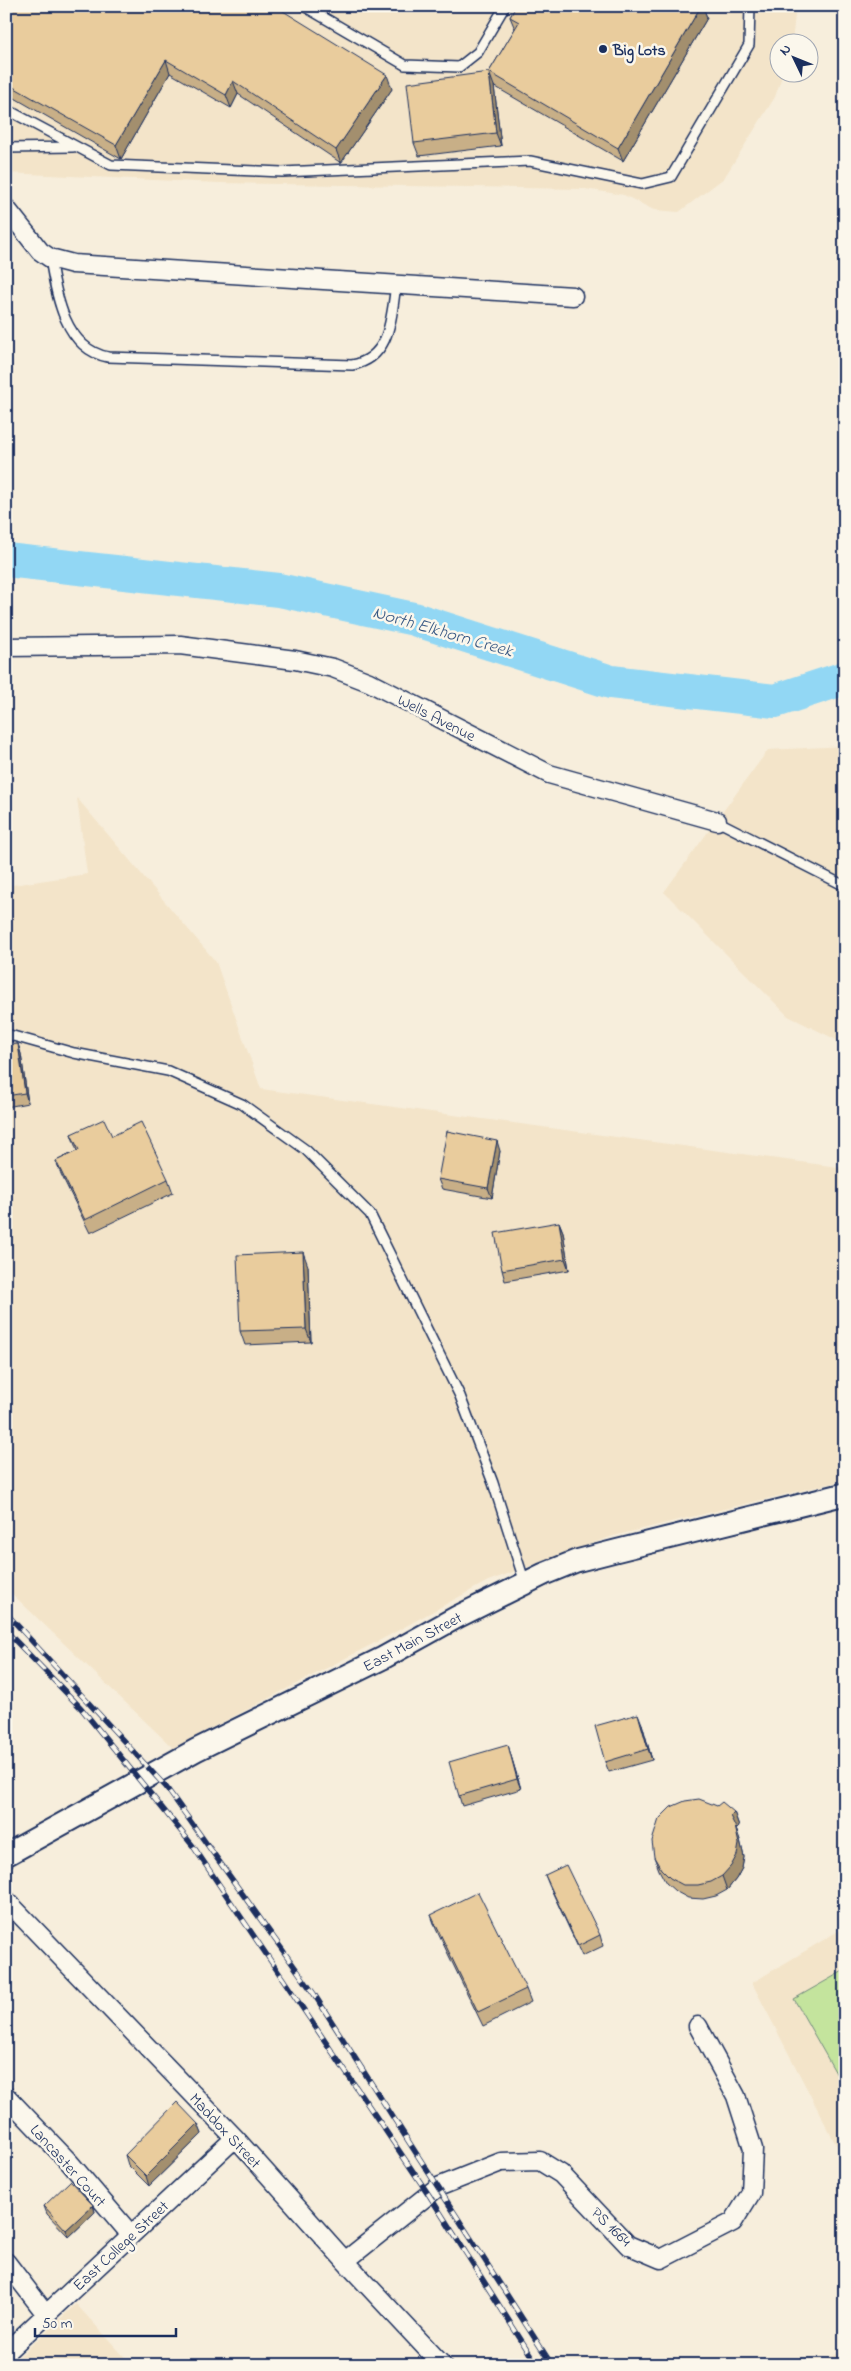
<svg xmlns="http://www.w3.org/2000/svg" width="851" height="2371" font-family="'Indie Flower',sans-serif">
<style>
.built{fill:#f3e4c9}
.green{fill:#c4e49d;stroke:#708a7e}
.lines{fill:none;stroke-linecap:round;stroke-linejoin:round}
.river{stroke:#92d7f4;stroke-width:34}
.service-casing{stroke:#1b2f5e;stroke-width:12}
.minor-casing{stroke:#1b2f5e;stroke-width:21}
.tertiary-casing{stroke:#1b2f5e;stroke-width:25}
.service{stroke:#fbf7ec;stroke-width:9}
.minor{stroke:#fbf7ec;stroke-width:18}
.tertiary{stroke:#fbf7ec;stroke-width:21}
.rail-casing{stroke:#1b2f5e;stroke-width:5.5}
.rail{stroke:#fbf7ec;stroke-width:4;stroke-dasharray:11;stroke-linecap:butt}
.wall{fill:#c8af87;stroke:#1b2f5e}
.shaded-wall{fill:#a38f6e;stroke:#1b2f5e}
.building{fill:#e9cc9d;stroke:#1b2f5e}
.poi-dot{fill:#1b2f5e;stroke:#fbf7ec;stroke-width:2}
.labels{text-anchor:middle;stroke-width:5;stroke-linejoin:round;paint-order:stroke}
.poi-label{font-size:16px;font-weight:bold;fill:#1b2f5e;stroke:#fbf7ec;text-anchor:start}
.street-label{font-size:16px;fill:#1b2f5e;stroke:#fbf7ec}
.water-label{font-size:18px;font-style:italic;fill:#395984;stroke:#fbf7ec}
</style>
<rect width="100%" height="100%" fill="#f7eedc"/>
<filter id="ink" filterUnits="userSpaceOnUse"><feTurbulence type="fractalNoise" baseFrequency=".02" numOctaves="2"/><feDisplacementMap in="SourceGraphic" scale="10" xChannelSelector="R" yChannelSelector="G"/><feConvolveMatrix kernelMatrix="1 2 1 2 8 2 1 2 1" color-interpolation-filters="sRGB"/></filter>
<g filter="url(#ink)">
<!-- built -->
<path class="built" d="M 6,6 L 796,6 L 792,42 L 778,42 L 778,72 L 783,73 L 775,97 L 724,178 L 679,212 L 654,210 L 624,195 L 585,189 L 218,183 L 6,173 Z
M 845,746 L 845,1044 L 788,1016 L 664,892 L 768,750 Z
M 77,798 L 216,962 L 261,1089 L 845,1168 L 845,1480 L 613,1536 L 488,1581 L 388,1636 L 173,1748 L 6,1588 L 6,886 L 87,874 Z
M 845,1927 L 845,2162 L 752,1983 Z
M 76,2304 L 132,2365 L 10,2365 Z
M 845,2349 L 845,2365 L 819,2365 Z"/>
<!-- green -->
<path class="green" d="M 845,1970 L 845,2089 L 794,1999 Z"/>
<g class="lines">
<!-- river -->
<path class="river" d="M 6,560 L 279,590 L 414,619 L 611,682 L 775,701 L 845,678"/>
<!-- service casing -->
<g class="service-casing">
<path id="service" d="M 304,6 L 405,65 L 459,67 L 478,52 L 505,6
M 6,109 L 111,165 L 282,172 L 530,161 L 642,184 L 671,177 L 749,45 L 750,6
M 6,148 L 73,147
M 50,258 C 56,295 65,349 108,357 L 352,365 C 391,358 391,317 396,285
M 717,821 L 845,886
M 6,1034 L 74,1053 L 168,1071 L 242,1104 L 306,1150 L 370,1214 L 460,1396 L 493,1483 L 525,1583"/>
</g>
<!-- minor casing -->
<g class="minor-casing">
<path id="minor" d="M 6,208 L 40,251 L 50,258 L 73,264 L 573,296
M 6,647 L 180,645 L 295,660 L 333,668 L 369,682 L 549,774 L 717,821
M 6,1900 L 235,2138 L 345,2261 L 442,2365
M 6,2096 L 70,2163 L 131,2235
M 345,2261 L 438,2187 L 501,2162 L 540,2161 L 561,2174 L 628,2245 L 661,2259 L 733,2222 L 751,2193 L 753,2149 L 736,2096 L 698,2026
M 6,2262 L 46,2314
M 6,2352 L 235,2138"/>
</g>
<!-- tertiary casing -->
<g class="tertiary-casing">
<path id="tertiary" d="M 6,1855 L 196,1750 L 383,1658 L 457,1617 L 544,1574 L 576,1561 L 615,1551 L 845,1494"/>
</g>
<!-- service -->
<use href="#service" class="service"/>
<!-- minor -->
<use href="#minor" class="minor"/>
<!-- tertiary -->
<use href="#tertiary" class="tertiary"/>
<!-- rail casing -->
<g class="rail-casing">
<path id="rail" d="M 6,1613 L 166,1787 L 314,1994 L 552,2365
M 6,1631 L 81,1708 L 193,1846 L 429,2195 L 537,2365"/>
</g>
<!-- rail -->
<use href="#rail" class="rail"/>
</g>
<!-- wall -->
<path class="wall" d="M 6,6 L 392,89 L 341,163 L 238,94 L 231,108 L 170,73 L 121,159 L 6,93 Z
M 516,6 L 703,6 L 707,18 L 623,161 L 494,86 L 501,146 L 419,156 L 414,143 L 489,72 L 515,29 L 510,17 Z
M 18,1044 L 21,1054 L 28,1103 L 6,1107 L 6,1045 Z
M 71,1134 L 112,1136 L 168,1179 L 173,1193 L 90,1233 L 61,1174 L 56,1161 L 77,1151 Z
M 500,1151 L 492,1198 L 442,1189 L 438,1179 Z
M 559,1222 L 563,1232 L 569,1270 L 505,1281 L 502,1270 Z
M 308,1266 L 311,1342 L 245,1345 L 240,1331 Z
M 642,1724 L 652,1760 L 609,1772 L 605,1762 Z
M 511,1756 L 521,1789 L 462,1806 L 459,1796 Z
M 734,1812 L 739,1826 L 736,1829 L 740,1840 L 744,1857 L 742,1868 L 736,1879 L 727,1890 L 716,1896 L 703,1899 L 688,1898 L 675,1891 L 666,1883 L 659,1870 L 654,1857 Z
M 545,1875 L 600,1935 L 603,1946 L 582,1956 L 549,1885 Z
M 431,1915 L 526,1989 L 531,2002 L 483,2026 L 436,1929 Z
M 198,2124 L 202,2134 L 149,2186 L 128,2165 L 125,2155 Z
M 93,2205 L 95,2212 L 69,2237 L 47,2214 L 44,2206 Z"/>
<!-- shaded-wall -->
<path class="shaded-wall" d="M 701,6 L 703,6 L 707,18 L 623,161 L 618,148 Z
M 166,60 L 170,73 L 121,159 L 116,145 Z
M 489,72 L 494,86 L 501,146 L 496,133 Z
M 387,75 L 392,89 L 341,163 L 336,150 Z
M 233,81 L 238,94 L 231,108 L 226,95 Z
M 18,1044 L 21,1054 L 28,1103 L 25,1093 Z
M 497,1141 L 500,1151 L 492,1198 L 488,1188 Z
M 559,1222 L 563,1232 L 569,1270 L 565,1259 Z
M 303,1252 L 308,1266 L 311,1342 L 306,1329 Z
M 638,1714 L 642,1724 L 652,1760 L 648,1749 Z
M 508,1745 L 511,1756 L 521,1789 L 517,1779 Z
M 734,1812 L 739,1826 L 736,1829 L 740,1840 L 744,1857 L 742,1868 L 736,1879 L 727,1890 L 722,1876 L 730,1816 Z
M 198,2124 L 202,2134 L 149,2186 L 146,2176 Z
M 93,2205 L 95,2212 L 69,2237 L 66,2230 Z"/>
<!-- building -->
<path class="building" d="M 6,6 L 275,6 L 387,75 L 336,150 L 233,81 L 226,95 L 166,60 L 116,145 L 6,83 Z
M 516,6 L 701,6 L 618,148 L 489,72 L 519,22 L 510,17 Z
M 489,72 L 496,133 L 414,143 L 407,83 Z
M 18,1044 L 25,1093 L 6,1096 L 6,1045 Z
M 104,1119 L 112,1136 L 141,1122 L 168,1179 L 85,1220 L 56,1161 L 79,1150 L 71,1134 Z
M 447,1131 L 497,1141 L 488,1188 L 438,1179 Z
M 559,1222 L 565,1259 L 502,1270 L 495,1233 Z
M 303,1252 L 306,1329 L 240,1331 L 237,1255 Z
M 638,1714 L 648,1749 L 605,1762 L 595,1726 Z
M 508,1745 L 517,1779 L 459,1796 L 449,1762 Z
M 699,1799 L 717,1806 L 722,1802 L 734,1812 L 730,1816 L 735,1826 L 739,1844 L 737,1855 L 731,1866 L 722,1876 L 711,1882 L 698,1885 L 683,1885 L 670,1878 L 661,1869 L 654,1857 L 652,1841 L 659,1819 L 671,1807 L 685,1801 Z
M 566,1865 L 600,1935 L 578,1946 L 545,1875 Z
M 478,1892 L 526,1989 L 478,2012 L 431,1915 Z
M 177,2102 L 198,2124 L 146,2176 L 125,2155 Z
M 70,2181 L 93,2205 L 66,2230 L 44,2206 Z"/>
</g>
<!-- markers -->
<circle class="poi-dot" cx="603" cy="49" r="5"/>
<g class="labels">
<!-- poi labels -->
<g class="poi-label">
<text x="613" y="55">Big Lots</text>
</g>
<!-- street labels -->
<g class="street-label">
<text transform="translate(437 717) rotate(27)" y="6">Wells Avenue</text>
<text transform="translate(412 1641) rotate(-28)" y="6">East Main Street</text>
<text transform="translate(226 2130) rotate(47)" y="6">Maddox Street</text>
<text transform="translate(69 2165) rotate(48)" y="6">Lancaster Court</text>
<text transform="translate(612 2226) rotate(44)" y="6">PS 1664</text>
<text transform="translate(120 2245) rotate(-43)" y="6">East College Street</text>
</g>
<!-- water labels -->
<g class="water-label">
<text transform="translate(443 631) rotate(16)" y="6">North Elkhorn Creek</text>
</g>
</g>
<!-- margin -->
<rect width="851" height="2371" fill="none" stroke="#fbf7ec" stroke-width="25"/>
<rect x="12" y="12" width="826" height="2346" fill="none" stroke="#1b2f5e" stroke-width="2" filter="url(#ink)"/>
<!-- north arrow -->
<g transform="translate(794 58) rotate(313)"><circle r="24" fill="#fbf7ec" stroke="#a1a7b3"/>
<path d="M0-4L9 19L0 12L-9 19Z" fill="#1b2f5e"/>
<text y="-8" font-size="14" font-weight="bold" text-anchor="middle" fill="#1b2f5e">N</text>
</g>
<!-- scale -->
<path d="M35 2328v8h141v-8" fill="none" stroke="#1b2f5e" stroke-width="2.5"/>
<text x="42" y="2328" font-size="15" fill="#1b2f5e" stroke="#fbf7ec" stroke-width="4" paint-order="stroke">50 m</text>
</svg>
